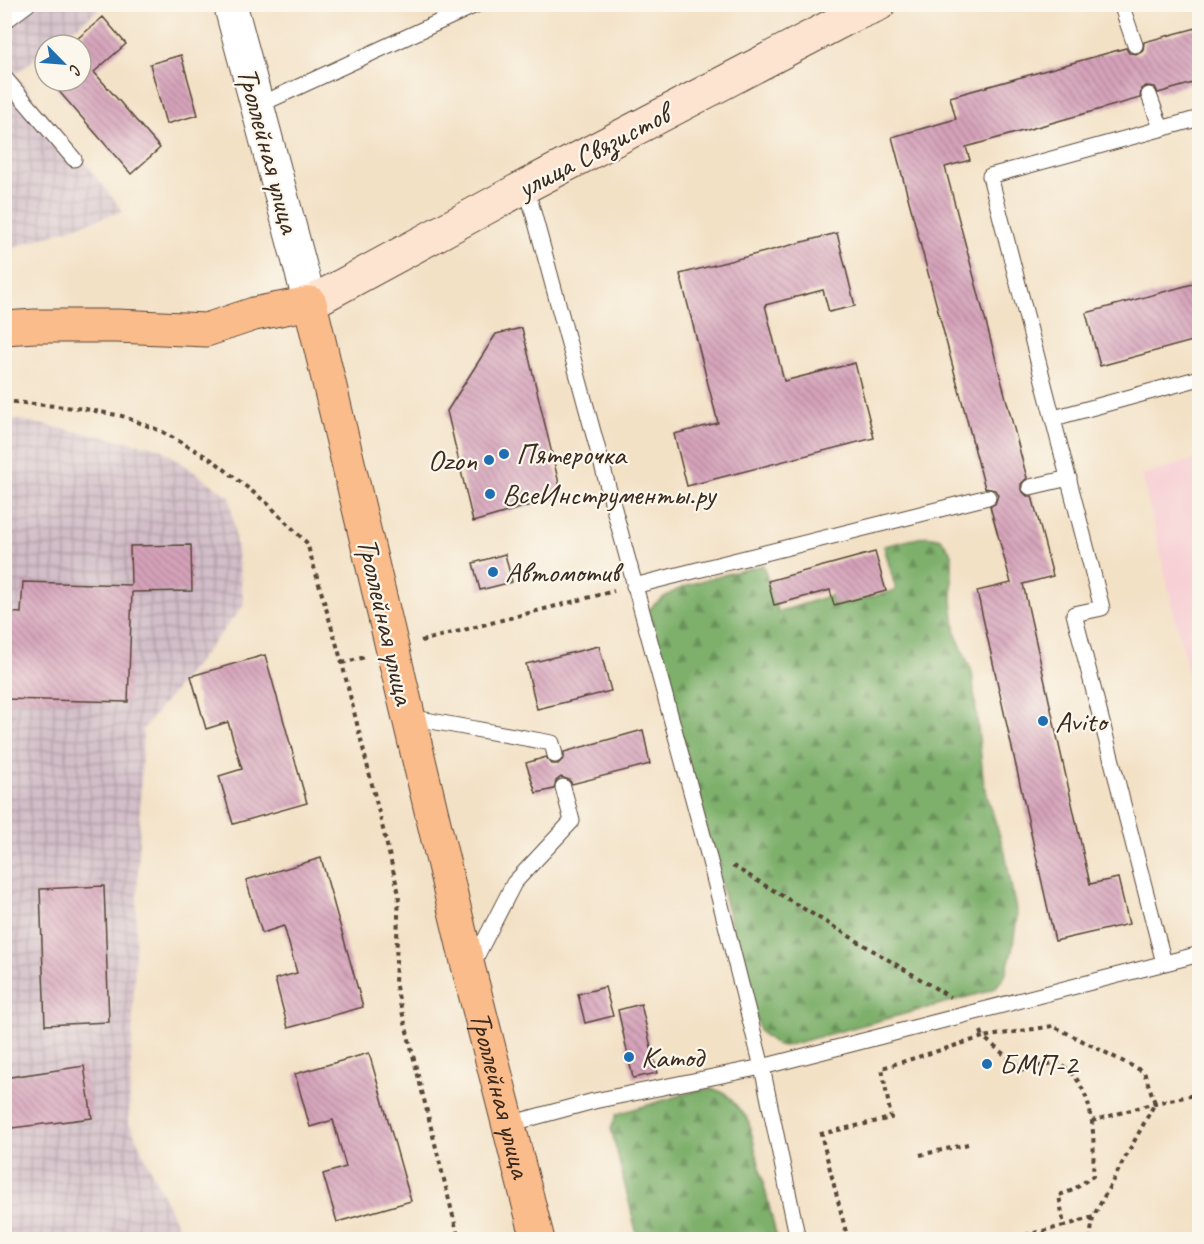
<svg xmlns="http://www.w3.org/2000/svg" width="1204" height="1244" font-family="Caveat,sans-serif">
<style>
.built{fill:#f7cfd4}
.industrial{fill:url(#industrial-grid)}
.forest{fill:url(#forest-firs);stroke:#5c6d45;stroke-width:1.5}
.building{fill:url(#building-back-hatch)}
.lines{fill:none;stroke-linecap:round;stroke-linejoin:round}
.service-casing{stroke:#574537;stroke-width:17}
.tertiary-casing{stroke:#574537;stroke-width:35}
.secondary-casing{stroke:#574537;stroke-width:35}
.primary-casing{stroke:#574537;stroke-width:35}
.path{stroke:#574537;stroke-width:4;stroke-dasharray:4.5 4.5;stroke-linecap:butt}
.service{stroke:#fff;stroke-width:15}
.tertiary{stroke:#fff;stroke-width:33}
.secondary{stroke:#fde4d1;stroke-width:33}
.primary{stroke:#fabc8b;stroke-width:33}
.poi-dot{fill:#1f6fb2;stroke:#fbf7ec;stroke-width:2}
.labels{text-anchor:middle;stroke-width:4.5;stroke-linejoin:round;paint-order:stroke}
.street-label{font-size:30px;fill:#3b2a1e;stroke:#fbf7ec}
.poi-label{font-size:30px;fill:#3b2a1e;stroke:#fbf7ec;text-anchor:start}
</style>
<defs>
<pattern id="industrial-grid" width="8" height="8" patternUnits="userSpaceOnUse" patternTransform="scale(1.5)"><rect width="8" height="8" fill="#d2bdc8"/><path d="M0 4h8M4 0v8" fill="none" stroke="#ac9aa2"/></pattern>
<pattern id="forest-firs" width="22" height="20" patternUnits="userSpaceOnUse" patternTransform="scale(1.5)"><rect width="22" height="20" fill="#7eb06c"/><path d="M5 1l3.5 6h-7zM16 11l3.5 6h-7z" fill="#688f58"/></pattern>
<pattern id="building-back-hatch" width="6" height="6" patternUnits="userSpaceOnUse" patternTransform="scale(1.5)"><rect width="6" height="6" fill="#d5a2ba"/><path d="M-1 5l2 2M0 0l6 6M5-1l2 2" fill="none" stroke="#ae8497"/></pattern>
</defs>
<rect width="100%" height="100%" fill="#fbf7ec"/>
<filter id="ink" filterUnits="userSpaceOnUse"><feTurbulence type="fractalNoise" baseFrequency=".0167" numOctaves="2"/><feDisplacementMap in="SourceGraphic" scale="12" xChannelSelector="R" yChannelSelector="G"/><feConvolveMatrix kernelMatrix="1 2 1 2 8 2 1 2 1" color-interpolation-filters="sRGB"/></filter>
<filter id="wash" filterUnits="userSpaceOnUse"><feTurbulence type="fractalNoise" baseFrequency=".008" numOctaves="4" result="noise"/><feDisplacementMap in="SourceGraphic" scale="24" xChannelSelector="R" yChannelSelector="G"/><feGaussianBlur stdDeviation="1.35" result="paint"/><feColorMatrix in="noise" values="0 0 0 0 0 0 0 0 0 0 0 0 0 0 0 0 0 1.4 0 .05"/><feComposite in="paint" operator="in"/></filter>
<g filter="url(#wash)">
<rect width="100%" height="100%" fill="#f3e1c6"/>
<!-- built -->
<path class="built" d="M 1199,458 L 1200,458 L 1199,719 L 1142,475 Z"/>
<!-- industrial -->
<path class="industrial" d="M 4,5 L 105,5 L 52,45 L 45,45 L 45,51 L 15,74 L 123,211 L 5,250 Z
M 4,417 L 160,448 L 230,497 L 244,605 L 143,729 L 129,1123 L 184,1239 L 5,1240 Z"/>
<!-- forest -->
<path class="forest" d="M 927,536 L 941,539 L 952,554 L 952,602 L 956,635 L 972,672 L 984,786 L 1005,853 L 1017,916 L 1012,951 L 1005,976 L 995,988 L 982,993 L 785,1046 L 777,1045 L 760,1032 L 648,611 C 672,582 728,575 763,565 L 778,612 L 842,592 L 846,604 L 896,590 L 884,546 Z
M 712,1089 L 725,1093 L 748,1119 L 777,1239 L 638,1239 L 611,1128 L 617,1114 L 698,1090 Z"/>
<g id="blocks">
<!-- building -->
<path class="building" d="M 103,17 L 126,44 L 94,72 L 160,148 L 131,174 L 50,81 L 81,81 L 81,45 L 70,45 Z
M 1200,27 L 1200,81 L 1158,93 L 1155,87 L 1146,86 L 1141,89 L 1140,98 L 966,147 L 970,160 L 945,167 L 1027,478 L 1021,484 L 1021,490 L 1027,496 L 1032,496 L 1053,576 L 1023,584 L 1090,884 L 1118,878 L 1129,924 L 1055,941 L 977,591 L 1011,583 L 990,506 L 995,504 L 998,495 L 995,490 L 985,488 L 892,137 L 956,119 L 950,97 L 1126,48 L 1129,53 L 1138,54 L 1143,51 L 1144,42 Z
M 181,55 L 198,115 L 166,124 L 150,64 Z
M 837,233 L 855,306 L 829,312 L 823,290 L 765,305 L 784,381 L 855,363 L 874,438 L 687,486 L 674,434 L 718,423 L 680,274 Z
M 1200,282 L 1200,339 L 1100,366 L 1086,313 Z
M 522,328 L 562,496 L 473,522 L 447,411 L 496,334 Z
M 191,545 L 192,591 L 132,592 L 128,702 L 4,699 L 4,612 L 21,613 L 23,582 L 131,585 L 130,546 Z
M 875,552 L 886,591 L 834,605 L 830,590 L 774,605 L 768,581 Z
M 505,554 L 512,582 L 480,590 L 473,563 Z
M 599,646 L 611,691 L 537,709 L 526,664 Z
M 265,655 L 307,803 L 233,824 L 219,776 L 242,769 L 228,722 L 206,729 L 191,676 Z
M 643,730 L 650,764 L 572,784 L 569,780 L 561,777 L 556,781 L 554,789 L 536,793 L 526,763 L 546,757 L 552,764 L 558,764 L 564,758 L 564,752 Z
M 321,858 L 363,1007 L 288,1028 L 275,979 L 297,973 L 284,926 L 262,933 L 246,880 Z
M 104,886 L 109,1022 L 45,1025 L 40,889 Z
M 605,987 L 613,1016 L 585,1023 L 578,994 Z
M 641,1004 L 657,1073 L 633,1078 L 618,1010 Z
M 369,1053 L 411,1201 L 337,1222 L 323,1174 L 346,1167 L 333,1120 L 310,1127 L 295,1074 Z
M 84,1066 L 92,1118 L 4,1129 L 4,1078 Z"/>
</g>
</g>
<g filter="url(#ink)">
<use href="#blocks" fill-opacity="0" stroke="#574537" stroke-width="1.5"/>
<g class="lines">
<!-- service casing -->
<g class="service-casing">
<path id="service" d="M 1121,4 L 1135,45
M 4,22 L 28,4
M 4,77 L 74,159
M 1149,95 L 1161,128
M 257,106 L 478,4
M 526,186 L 707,850 L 762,1067 L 798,1240
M 1054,418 L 1200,378
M 1030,487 L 1069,478
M 634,586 L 988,497
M 409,717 L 552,743 L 555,755
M 1164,963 L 1074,614 L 1102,608 L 990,176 L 1200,118
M 472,965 L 514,883 L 572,821 L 563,787
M 509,1124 L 594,1101 L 762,1067 L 1200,954"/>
</g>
<!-- tertiary casing -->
<g class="tertiary-casing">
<path id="tertiary" d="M 230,4 L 310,303"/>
</g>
<!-- secondary casing -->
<g class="secondary-casing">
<path id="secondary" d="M 310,303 L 526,186 L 851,16 L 879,4"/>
</g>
<!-- primary casing -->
<g class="primary-casing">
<g id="primary">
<path id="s1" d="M 4,328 L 35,326 L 117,326 L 206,330 L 254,314 L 310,303 L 469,970 L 538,1240"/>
</g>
</g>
<!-- path -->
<path class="path" d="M 4,401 L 85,409 L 122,416 L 161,431 L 214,461 L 268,504 L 307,543 L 342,663 L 399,894 L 395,983 L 459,1240
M 421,641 L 614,591
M 342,663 L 365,657
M 733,866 L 950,997
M 981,1031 L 983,1037 L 1053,1026 L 1144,1072 L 1155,1103 L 1093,1217 L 1064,1226
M 1092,1121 L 1155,1103 L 1200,1094
M 920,1155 L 968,1144
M 848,1240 L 821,1134 L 891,1118 L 882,1068 L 983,1037 L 1023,1070 L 1058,1062 C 1064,1067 1072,1072 1076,1078 C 1096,1107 1094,1143 1093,1176 L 1073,1190 L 1059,1195 L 1064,1226 L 1004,1240
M 1090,1240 L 1093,1217"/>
<!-- service -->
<use href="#service" class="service"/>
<!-- tertiary -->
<use href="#tertiary" class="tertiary"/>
<!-- secondary -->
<use href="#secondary" class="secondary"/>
<!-- primary -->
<use href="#primary" class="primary"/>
</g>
</g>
<!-- markers -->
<g class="poi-dot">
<circle cx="504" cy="454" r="6"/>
<circle cx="489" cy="460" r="6"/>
<circle cx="490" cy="494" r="6"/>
<circle cx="493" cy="572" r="6"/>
<circle cx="1043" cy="721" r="6"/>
<circle cx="629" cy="1057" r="6"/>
<circle cx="987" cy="1064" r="6"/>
</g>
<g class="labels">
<!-- street labels -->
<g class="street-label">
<text transform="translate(269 150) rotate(75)" y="10">Троллейная улица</text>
<text transform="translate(593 151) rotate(-28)" y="10">улица Связистов</text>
<text transform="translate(386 621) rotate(77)" y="10">Троллейная улица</text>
<text dy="10" stroke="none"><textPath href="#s1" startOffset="1124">Троллейная улица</textPath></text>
</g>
<!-- poi labels -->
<g class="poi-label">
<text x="516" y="464">Пятерочка</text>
<text x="477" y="470" text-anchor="end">Ozon</text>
<text x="502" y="504">ВсеИнструменты.ру</text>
<text x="505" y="582">Автомотив</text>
<text x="1055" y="731">Avito</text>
<text x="641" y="1067">Катод</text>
<text x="999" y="1074">БМП-2</text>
</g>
</g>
<!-- margin -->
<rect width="1204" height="1244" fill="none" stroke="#fbf7ec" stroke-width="24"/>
<!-- north arrow -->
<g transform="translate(63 63) rotate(115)"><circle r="28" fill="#fbf7ec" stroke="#aea59a" stroke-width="1.5"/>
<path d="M0-4.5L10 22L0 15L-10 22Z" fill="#1f6fb2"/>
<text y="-9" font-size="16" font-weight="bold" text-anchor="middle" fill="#3b2a1e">С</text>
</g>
</svg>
